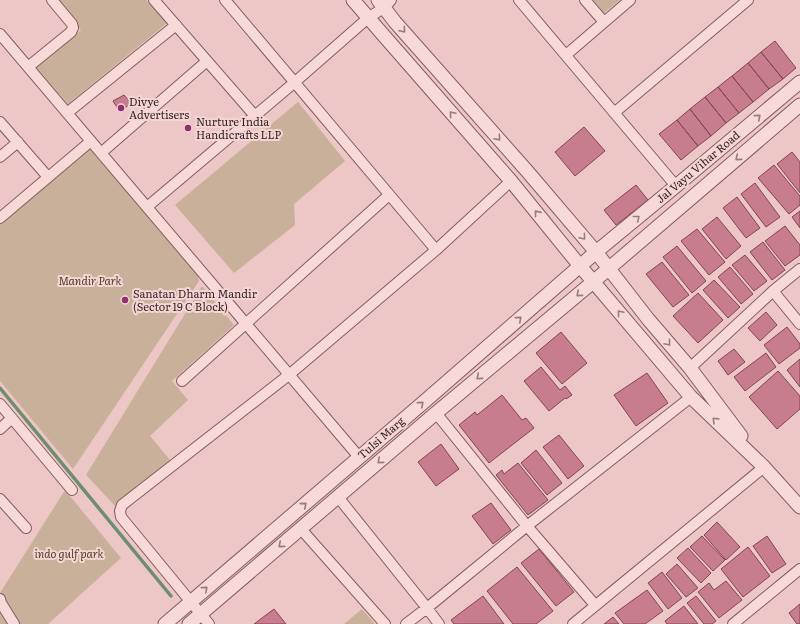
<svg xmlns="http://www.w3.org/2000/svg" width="800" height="624" font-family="Literata,serif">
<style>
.green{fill:#c9b09a}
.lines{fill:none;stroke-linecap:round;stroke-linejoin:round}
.stream{stroke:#6e8d71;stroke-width:3.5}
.building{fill:#c87d8f;stroke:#834454}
.minor-casing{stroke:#865c61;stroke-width:12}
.tertiary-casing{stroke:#865c61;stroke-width:15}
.minor{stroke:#f7dad8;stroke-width:10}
.tertiary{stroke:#f7dad8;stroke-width:13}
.oneway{stroke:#977c7e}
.poi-dot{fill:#913070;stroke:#f3d6d4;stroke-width:1.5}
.labels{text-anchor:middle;stroke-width:4;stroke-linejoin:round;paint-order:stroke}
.poi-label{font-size:11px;fill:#371f23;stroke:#f3d6d4;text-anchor:start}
.street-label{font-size:11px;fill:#371f23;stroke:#f3d6d4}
.park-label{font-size:11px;font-style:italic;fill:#524127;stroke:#f3d6d4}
</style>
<rect width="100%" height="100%" fill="#ecc7c5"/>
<!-- green -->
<path class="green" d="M 58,0 L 146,0 L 167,23 L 68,104 L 36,67 L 81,30 Z
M 593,0 L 620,0 L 604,13 Z
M 298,102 L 345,161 L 294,204 L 295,225 L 234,273 L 175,205 Z
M 91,141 L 195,265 L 199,281 L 73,469 L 0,381 L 0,220 Z
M 202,286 L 234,325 L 172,381 L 188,400 L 150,436 L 170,460 L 117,508 L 86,475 Z
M 65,490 L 121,558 L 48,624 L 0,624 L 0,593 Z
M 362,609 L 375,624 L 344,624 Z"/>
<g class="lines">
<!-- stream -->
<path class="stream" d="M 0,388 L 171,596"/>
</g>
<!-- building -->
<path class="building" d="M 775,41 L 796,68 L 783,79 L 761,52 Z
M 761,52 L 783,79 L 769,89 L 748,63 Z
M 748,63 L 769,89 L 753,102 L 732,76 Z
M 732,76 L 753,102 L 739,113 L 718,87 Z
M 718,87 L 739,113 L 726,123 L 705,97 Z
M 124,95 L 131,103 L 120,112 L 113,101 Z
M 705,97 L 726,123 L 711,136 L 690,109 Z
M 690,109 L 711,136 L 698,146 L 677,120 Z
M 677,120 L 698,146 L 681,160 L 659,134 Z
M 584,127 L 605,151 L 575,176 L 555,152 Z
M 792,152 L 800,162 L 800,193 L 777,164 Z
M 774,165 L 800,196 L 800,205 L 789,214 L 758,178 Z
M 755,183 L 780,217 L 766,227 L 741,194 Z
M 636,185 L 648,200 L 616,225 L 604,210 Z
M 737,197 L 760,228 L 746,238 L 723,208 Z
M 800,211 L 800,228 L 792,217 Z
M 717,217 L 741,246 L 726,259 L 702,229 Z
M 785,226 L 800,245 L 800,255 L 785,266 L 765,241 Z
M 697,229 L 725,262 L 709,275 L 681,241 Z
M 763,242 L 785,270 L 772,280 L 750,252 Z
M 677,246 L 706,281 L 692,293 L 663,257 Z
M 745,255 L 767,281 L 754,291 L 732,265 Z
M 662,262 L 689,295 L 673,307 L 646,274 Z
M 730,267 L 753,294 L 741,304 L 718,277 Z
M 714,280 L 740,307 L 728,318 L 703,290 Z
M 698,293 L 723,320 L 698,343 L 673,316 Z
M 766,312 L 777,325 L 760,341 L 748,328 Z
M 787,327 L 800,344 L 800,348 L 779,364 L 764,345 Z
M 561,332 L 587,363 L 562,384 L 536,353 Z
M 734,349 L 745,362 L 728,375 L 718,361 Z
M 766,353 L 776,367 L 745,391 L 734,377 Z
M 800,359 L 800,387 L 787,370 Z
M 541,367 L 560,390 L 565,386 L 572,395 L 566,399 L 565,398 L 549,411 L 524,381 Z
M 778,371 L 800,396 L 800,409 L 777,429 L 749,397 Z
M 647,373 L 668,403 L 636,426 L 614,395 Z
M 502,395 L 522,420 L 526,418 L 534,428 L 489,463 L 459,425 L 475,412 L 477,415 Z
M 559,435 L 584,466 L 568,479 L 543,447 Z
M 441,444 L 459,469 L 436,486 L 418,462 Z
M 536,450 L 562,483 L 547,495 L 521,463 Z
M 518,463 L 548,500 L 528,515 L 496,475 L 502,470 L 504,474 Z
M 491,503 L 511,530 L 493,544 L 472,516 Z
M 717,522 L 740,547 L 726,560 L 704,535 Z
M 702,536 L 725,560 L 713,571 L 690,547 Z
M 767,536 L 786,564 L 772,573 L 753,546 Z
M 748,547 L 770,576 L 743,597 L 721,569 Z
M 688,548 L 711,573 L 701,583 L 677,558 Z
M 539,549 L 574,592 L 556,606 L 521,563 Z
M 677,564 L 698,588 L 686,597 L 666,574 Z
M 517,567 L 553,611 L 536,624 L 513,624 L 487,591 Z
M 662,572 L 682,598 L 668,609 L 648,583 Z
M 726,581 L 742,600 L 719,618 L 698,592 L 709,583 L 714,590 Z
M 647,590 L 663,611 L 645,624 L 624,624 L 615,613 Z
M 483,596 L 504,624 L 454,624 L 451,620 Z
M 696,596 L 716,621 L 712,624 L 704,624 L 687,603 Z
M 800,604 L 800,624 L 797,624 L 789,613 Z
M 684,606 L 698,624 L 667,624 L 665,621 Z
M 274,609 L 286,624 L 254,624 Z
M 613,617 L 619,624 L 604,624 Z"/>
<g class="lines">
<!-- minor casing -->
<g class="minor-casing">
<path id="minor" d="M 154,0 L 255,116
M 225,0 L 436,250
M 519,0 L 676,186
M 585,0 L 604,22
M 0,34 L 359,457
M 566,55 L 630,0
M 28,67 L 71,32 L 73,28 L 72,24 L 52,0
M 67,113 L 176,25
M 614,113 L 748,0
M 0,122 L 48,177
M 101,153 L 207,61
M 0,157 L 18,142
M 147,207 L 295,82 L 368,18 L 385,7 L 391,0
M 0,218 L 91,141
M 773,291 L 800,324
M 690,368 L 773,291 L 800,269
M 182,381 L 389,195
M 0,404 L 72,490
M 436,413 L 527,526 L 595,605
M 0,429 L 12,418
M 338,497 L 427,608 L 527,526 L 691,397
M 0,499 L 26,528
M 301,529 L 385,624
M 0,599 L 1,603 L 14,624
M 209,624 L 121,517 L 120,511 L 122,505 L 290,374 L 436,250 L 511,181
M 406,624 L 427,608 L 439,624
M 573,624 L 764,467
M 733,624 L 800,569"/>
</g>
<!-- tertiary casing -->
<g class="tertiary-casing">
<path id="tertiary" d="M 353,0 L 385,37 L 511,181 L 580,266 L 691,397 L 764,467 L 800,507
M 378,0 L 395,22 L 527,171 L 596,252 L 648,319 L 690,368 L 741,436
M 165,624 L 425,401 L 596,252 L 676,186 L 800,82
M 189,624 L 436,413 L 593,282 L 800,105"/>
</g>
<!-- minor -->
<use href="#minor" class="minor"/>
<!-- tertiary -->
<use href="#tertiary" class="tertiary"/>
</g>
<!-- one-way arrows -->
<defs><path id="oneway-chevron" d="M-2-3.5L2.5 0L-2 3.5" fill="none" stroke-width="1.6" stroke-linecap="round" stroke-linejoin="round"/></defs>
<g class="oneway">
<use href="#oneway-chevron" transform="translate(403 30) rotate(49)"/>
<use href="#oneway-chevron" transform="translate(452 114) rotate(-131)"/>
<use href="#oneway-chevron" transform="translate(758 117) rotate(-40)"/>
<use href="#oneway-chevron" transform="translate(498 138) rotate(49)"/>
<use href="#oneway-chevron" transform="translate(738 158) rotate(140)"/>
<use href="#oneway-chevron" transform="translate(537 213) rotate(-129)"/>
<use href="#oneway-chevron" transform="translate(637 218) rotate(-39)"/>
<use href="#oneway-chevron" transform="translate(583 237) rotate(50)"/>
<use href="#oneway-chevron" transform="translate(579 294) rotate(140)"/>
<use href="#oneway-chevron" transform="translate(620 313) rotate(-130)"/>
<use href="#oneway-chevron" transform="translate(519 319) rotate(-41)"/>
<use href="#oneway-chevron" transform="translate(668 343) rotate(50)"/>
<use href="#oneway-chevron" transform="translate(479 377) rotate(140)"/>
<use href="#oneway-chevron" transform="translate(421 404) rotate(-41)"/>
<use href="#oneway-chevron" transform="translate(715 420) rotate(-136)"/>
<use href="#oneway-chevron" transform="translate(380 461) rotate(139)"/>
<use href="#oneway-chevron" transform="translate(304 505) rotate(-41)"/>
<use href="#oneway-chevron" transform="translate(281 545) rotate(140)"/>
<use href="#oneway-chevron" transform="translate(205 589) rotate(-41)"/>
</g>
<!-- markers -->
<g class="poi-dot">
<circle cx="121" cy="108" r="4"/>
<circle cx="188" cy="128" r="4"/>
<circle cx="125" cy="300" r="4"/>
</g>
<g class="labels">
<!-- poi labels -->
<g class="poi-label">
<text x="129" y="106">Divye<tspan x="129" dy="13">Advertisers</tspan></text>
<text x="196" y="126">Nurture India<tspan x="196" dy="13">Handicrafts LLP</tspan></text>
<text x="133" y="298">Sanatan Dharm Mandir<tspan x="133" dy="13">(Sector 19 C Block)</tspan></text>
</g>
<!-- street labels -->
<g class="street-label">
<text transform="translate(698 167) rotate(-40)" y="4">Jal Vayu Vihar Road</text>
<text transform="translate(381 438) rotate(-41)" y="4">Tulsi Marg</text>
</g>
<!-- park labels -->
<g class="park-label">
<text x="90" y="285">Mandir Park</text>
<text x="69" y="558">indo gulf park</text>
</g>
</g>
</svg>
